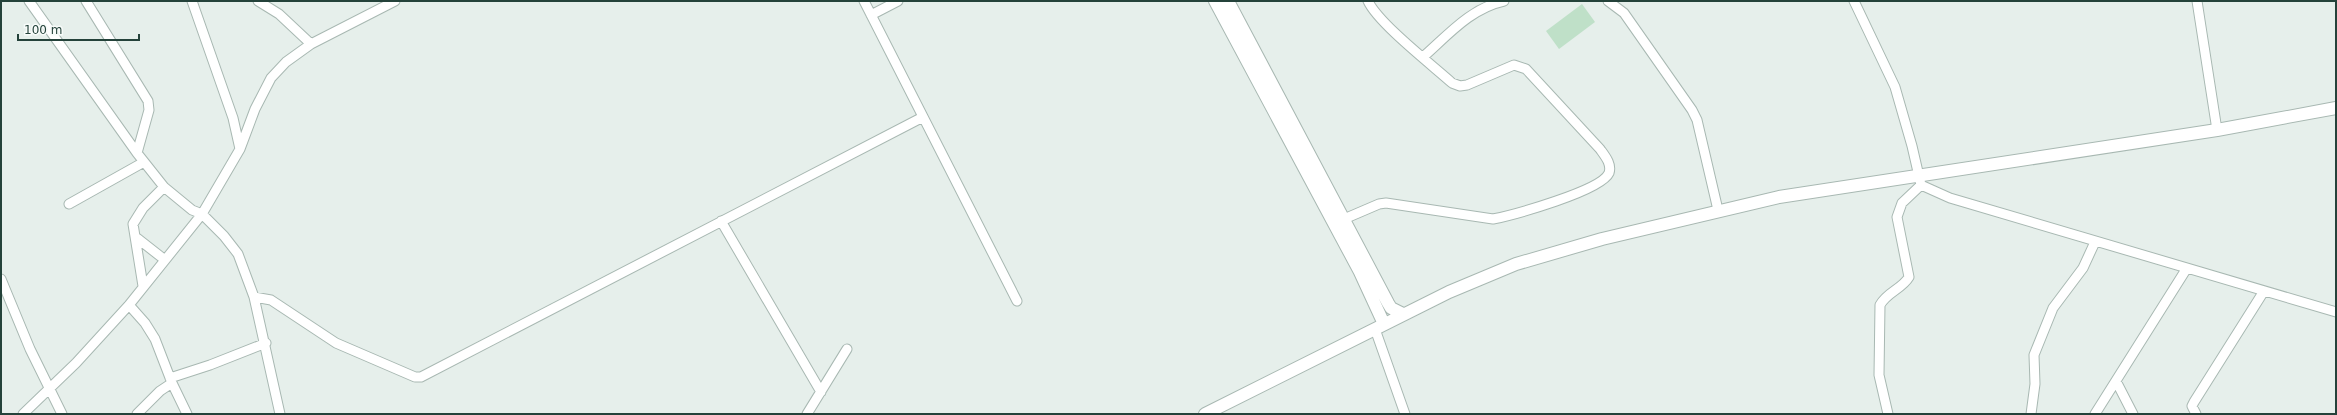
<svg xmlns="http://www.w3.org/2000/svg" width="2337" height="415" font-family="'DejaVu Sans',sans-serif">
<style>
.green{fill:#bfe0c8}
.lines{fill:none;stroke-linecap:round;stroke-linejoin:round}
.minor-casing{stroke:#a8b8b2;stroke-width:11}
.tertiary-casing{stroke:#a8b8b2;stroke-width:14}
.minor{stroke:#fff;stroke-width:9}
.tertiary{stroke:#fff;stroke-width:12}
</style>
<rect width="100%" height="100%" fill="#e6efeb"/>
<!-- green -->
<path class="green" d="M 1582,4 L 1595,22 L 1559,49 L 1546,31 Z"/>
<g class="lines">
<!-- minor casing -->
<g class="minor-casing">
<path id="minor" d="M 29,1 L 137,153 L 164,187 L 192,210 L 202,214 L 224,236 L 238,254 L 254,297 L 280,414
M 86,1 L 148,101 L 149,110 L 137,153
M 192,1 L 233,118 L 240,149
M 258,1 L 279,14 L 311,44
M 864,1 L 1017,301
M 1608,1 L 1624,13 L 1692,110 L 1697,120 L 1718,210
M 1854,1 L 1895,87 L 1912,146 L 1921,185 L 1902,203 L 1897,217 L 1909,277 C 1902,289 1887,292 1880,305 L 1879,375 L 1888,414
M 2197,1 L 2217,130
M 871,15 L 898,1
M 1423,57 C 1448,35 1471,8 1504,1
M 1921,185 L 1950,198 L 2336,312
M 69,204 L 144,162
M 1344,219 L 1379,204 L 1386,203 L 1493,219 C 1513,215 1601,191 1609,173 C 1612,164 1605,156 1600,149 L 1526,69 L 1514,65 L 1467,85 L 1460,86 L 1452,83 C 1432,65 1378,23 1368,1
M 721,221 L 821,392
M 137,238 L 165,260
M 1,279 L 30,349 L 62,414
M 143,286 L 133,224 L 143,208 L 164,187
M 254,297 L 271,300 L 336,343 L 415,377 L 421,377 L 923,117
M 129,305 L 145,323 L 155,339 L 172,383 L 187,414
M 1375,329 L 1405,414
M 170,378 L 210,365 L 266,343
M 2116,381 L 2133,414
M 23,414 L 76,363 L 129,305 L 202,214 L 240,149 L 255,109 L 271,78 L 286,62 L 311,44 L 395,1
M 137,414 L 160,391 L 172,383
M 807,414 L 847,349
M 2031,414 L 2035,384 L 2034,355 L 2053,308 L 2083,268 L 2095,242
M 2095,414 L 2187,268
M 2196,414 L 2192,406 L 2194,402 L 2264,291"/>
</g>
<!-- tertiary casing -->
<g class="tertiary-casing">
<path id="tertiary" d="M 1215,1 L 1360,272 L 1384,324
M 1228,1 L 1388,303 L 1391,308 L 1403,314
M 1205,414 L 1449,292 L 1516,264 L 1602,239 L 1779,197 L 2217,130 L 2336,108"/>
</g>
<!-- minor -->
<use href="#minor" class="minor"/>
<!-- tertiary -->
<use href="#tertiary" class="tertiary"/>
</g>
<!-- border -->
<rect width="2337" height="415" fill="none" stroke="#24423a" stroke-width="4"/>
<!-- scale -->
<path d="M18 34v6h121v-6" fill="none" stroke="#24423a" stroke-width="2"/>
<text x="24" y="34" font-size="12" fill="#24423a" stroke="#f7fbf9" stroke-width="3" paint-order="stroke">100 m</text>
</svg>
